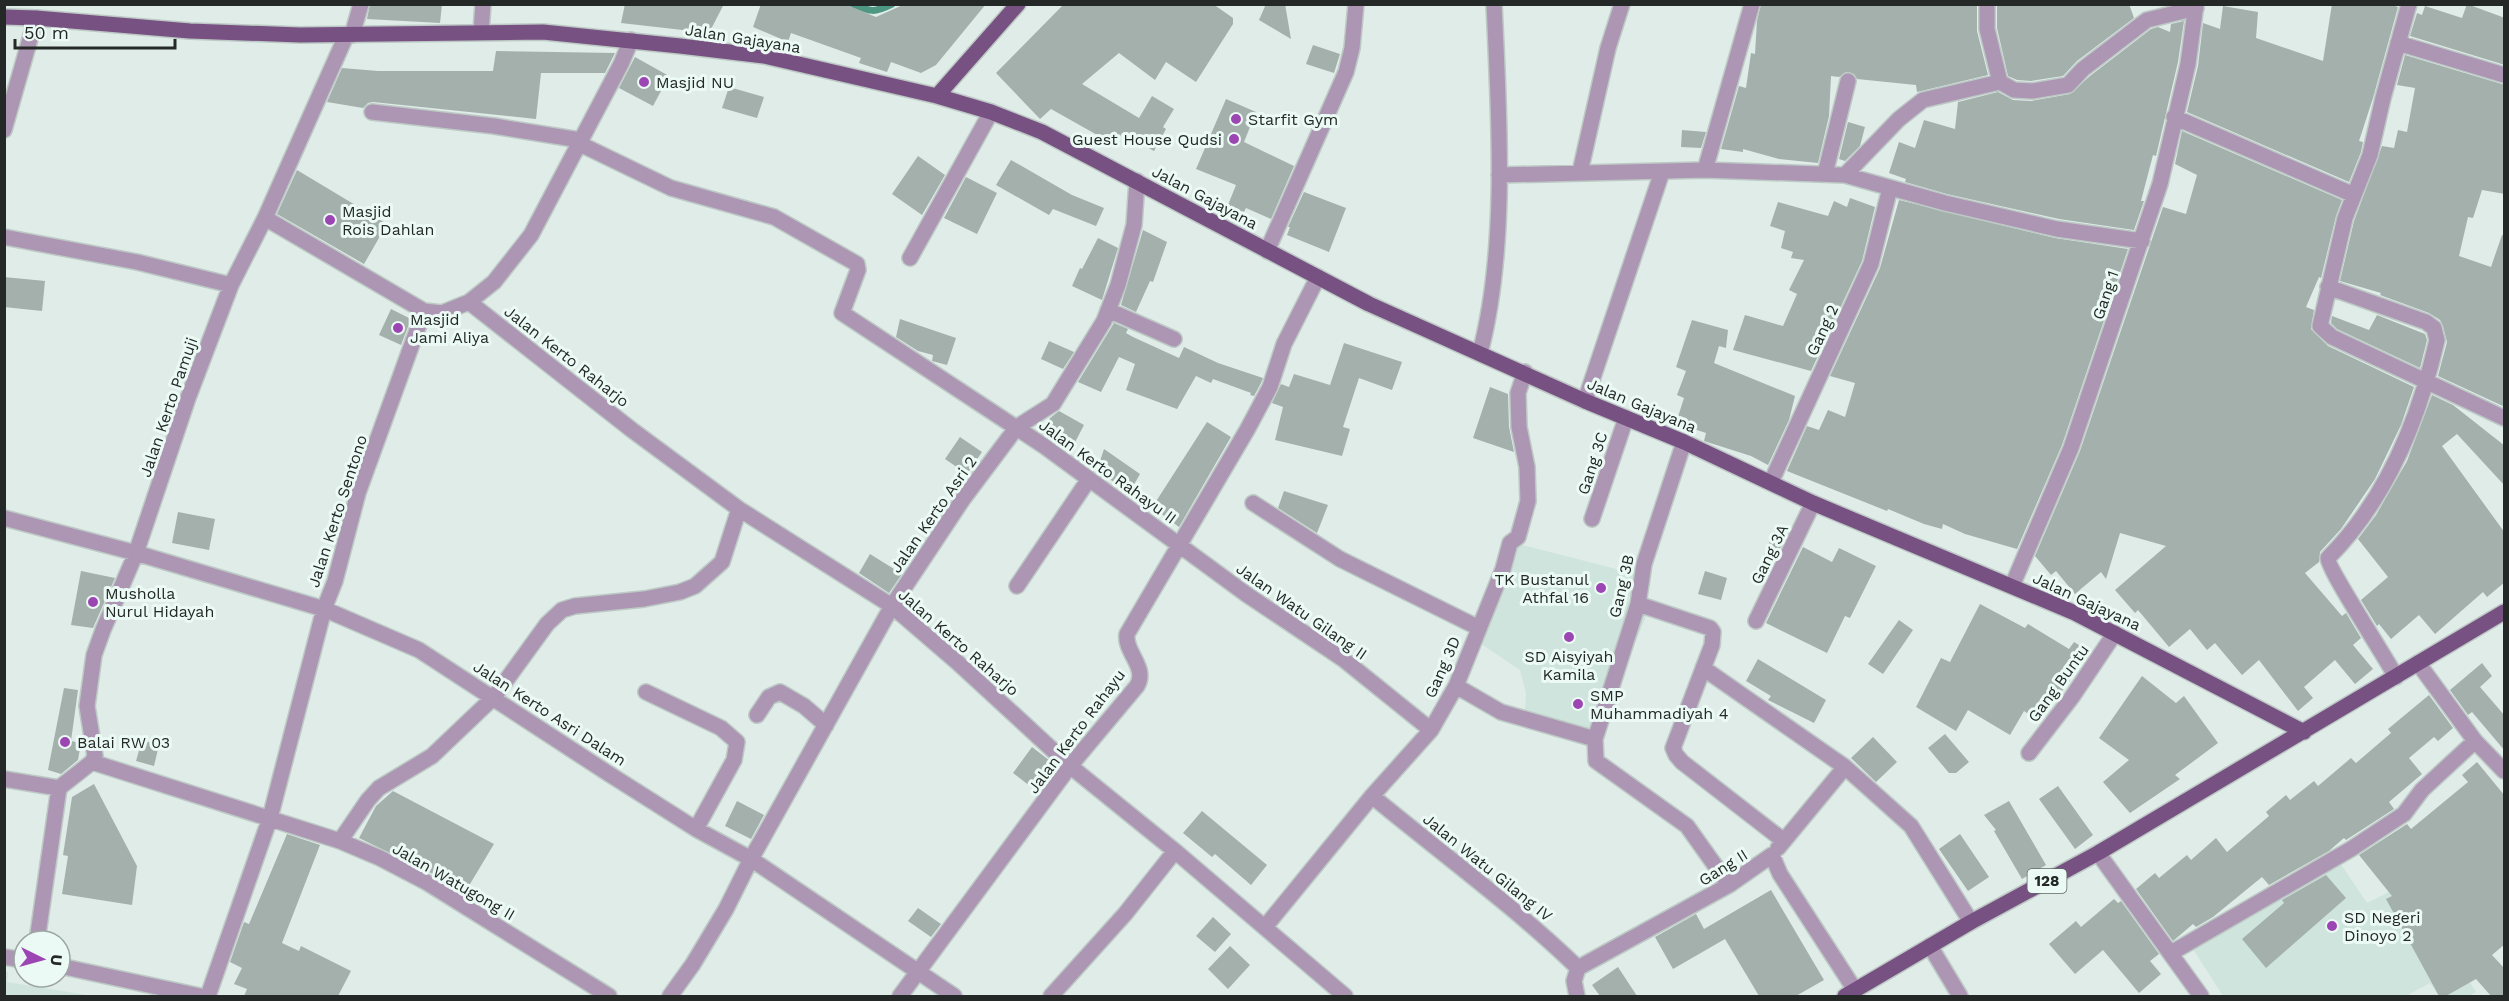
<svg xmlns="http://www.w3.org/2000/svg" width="2509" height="1001" font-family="'Work Sans',sans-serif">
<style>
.built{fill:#cee4dc}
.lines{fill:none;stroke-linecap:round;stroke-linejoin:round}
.stream{stroke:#4d9783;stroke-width:7}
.building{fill:#a4b0ac}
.minor-casing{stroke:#bdc9c5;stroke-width:18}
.major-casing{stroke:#bdc9c5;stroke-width:18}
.minor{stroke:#ac96b3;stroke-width:15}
.major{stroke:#785183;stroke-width:15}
.poi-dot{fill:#9c46b4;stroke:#ecfaf5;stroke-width:2}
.labels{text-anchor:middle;stroke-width:6;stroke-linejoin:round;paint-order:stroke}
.shield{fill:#ecfaf5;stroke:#606865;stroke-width:1.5}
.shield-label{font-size:15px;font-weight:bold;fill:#242927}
.street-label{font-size:16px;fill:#242927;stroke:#ecfaf5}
.poi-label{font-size:16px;fill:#242927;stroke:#ecfaf5;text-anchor:start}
</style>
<rect width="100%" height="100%" fill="#dfece8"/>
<!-- built -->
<path class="built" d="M 1514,543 L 1636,574 L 1628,601 L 1649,609 L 1596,739 L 1525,711 L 1526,693 L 1520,670 L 1477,641 Z
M 2338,860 L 2367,903 L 2407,883 L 2476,992 L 2469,996 L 2439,996 L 2430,983 L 2406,996 L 2223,996 L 2193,949 Z
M 5,971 L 8,972 L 7,982 L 92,996 L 5,996 Z"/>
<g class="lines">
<!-- stream -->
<path class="stream" d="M 853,4 C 871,12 874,13 892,4"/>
</g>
<!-- building -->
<path class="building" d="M 370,4 L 442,4 L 440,23 L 367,19 Z
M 625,4 L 724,4 L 709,33 L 621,23 Z
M 761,4 L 845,4 L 876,17 L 905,4 L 986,4 L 936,65 L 921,73 L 891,62 L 887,72 L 859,63 L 861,58 L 791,33 L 788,42 L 753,27 Z
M 1064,4 L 1213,4 L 1233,18 L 1233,24 L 1196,82 L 1166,62 L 1155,80 L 1119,53 L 1082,84 L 1139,118 L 1152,96 L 1174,109 L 1163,127 L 1166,129 L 1154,151 L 1122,133 L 1115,145 L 1051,109 L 1040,119 L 996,73 Z
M 1266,4 L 1285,4 L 1291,39 L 1259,20 Z
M 1761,4 L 1977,4 L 1977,31 L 1988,75 L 1917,92 L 1916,85 L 1857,79 L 1854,74 L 1846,72 L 1839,77 L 1831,76 L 1829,116 L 1818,163 L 1779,159 L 1743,149 L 1743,152 L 1721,149 L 1739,86 L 1746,88 L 1751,53 L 1755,54 L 1757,21 Z
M 1997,4 L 2129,4 L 2134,18 L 2077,61 L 2063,76 L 2031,81 L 2017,80 L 2008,76 L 1997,28 Z
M 2332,4 L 2389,4 L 2398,7 L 2373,98 L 2359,141 L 2363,142 L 2361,152 L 2349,182 L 2187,112 L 2198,66 L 2203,23 L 2220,29 L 2223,6 L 2258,12 L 2256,38 L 2323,61 Z
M 2467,4 L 2505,18 L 2505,65 L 2410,36 L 2417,13 L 2422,15 L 2425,6 L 2462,18 Z
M 2184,21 L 2178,62 L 2156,156 L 2153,155 L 2141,201 L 2144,201 L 2134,230 L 2059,219 L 1947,194 L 1905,182 L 1906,179 L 1889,173 L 1899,142 L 1915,148 L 1924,120 L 1955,129 L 1958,102 L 1998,92 L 2013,100 L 2031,101 L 2070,94 L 2090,76 L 2151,29 L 2158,27 L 2170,32 L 2171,24 Z
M 1313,45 L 1340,54 L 1334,73 L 1306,64 Z
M 496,51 L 615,53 L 605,73 L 541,73 L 536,119 L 373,102 L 368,103 L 363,108 L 327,102 L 342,68 L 378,71 L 493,71 Z
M 2405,55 L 2505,85 L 2505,194 L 2482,190 L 2473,218 L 2468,217 L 2459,256 L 2491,267 L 2502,235 L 2505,236 L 2505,407 L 2438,376 L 2447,342 L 2443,326 L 2440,320 L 2429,313 L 2380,295 L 2381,293 L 2340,281 L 2354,221 L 2382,146 L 2394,148 L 2398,130 L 2407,132 L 2415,88 L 2397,85 Z
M 635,57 L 669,76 L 653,106 L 619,88 Z
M 729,87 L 764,97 L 757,118 L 722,108 Z
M 1226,99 L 1256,112 L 1244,142 L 1294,166 L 1271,219 L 1246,208 L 1241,218 L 1226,210 L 1236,185 L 1196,169 Z
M 1848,122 L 1865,127 L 1860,146 L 1845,161 L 1839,159 Z
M 1682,130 L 1706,132 L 1701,148 L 1681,147 Z
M 2182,131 L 2342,200 L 2336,216 L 2321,278 L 2319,277 L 2306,307 L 2314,310 L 2311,329 L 2328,346 L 2414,387 L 2401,425 L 2375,479 L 2341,529 L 2320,552 L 2319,562 L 2305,573 L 2342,616 L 2346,613 L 2361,638 L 2353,645 L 2373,669 L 2355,684 L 2335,660 L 2304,687 L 2313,698 L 2298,711 L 2259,660 L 2242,675 L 2215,643 L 2207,650 L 2190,629 L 2169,647 L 2138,610 L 2135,613 L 2115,590 L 2166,546 L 2120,533 L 2106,579 L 2101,572 L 2075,594 L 2056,571 L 2051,575 L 2035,556 L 2080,451 L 2163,207 L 2186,214 L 2197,175 L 2175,164 Z
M 918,156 L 945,175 L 922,215 L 892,194 Z
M 1011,160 L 1072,195 L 1104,208 L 1096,226 L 1053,209 L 1049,215 L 996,185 Z
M 297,170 L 387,224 L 364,264 L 277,214 Z
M 966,177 L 997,193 L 977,234 L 944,218 Z
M 1304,192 L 1346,208 L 1329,252 L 1287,235 L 1290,227 L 1288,227 Z
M 1850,198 L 1875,207 L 1862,261 L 1811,371 L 1733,350 L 1745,315 L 1783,326 L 1797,294 L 1789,290 L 1804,260 L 1791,258 L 1793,252 L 1781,248 L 1785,231 L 1770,226 L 1778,202 L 1828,216 L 1834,201 L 1847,207 Z
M 1899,200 L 2055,238 L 2128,249 L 2062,445 L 2017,549 L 1965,534 L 1943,524 L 1942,529 L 1924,524 L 1888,509 L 1887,511 L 1787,471 L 1807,426 L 1819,430 L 1828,410 L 1845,417 L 1855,383 L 1830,376 L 1880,268 Z
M 1143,230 L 1167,242 L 1153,282 L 1150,281 L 1136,312 L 1121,305 Z
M 1098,238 L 1118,248 L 1102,300 L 1072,286 L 1080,268 L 1082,269 Z
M 4,277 L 45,281 L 42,311 L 4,307 Z
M 391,309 L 411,319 L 401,345 L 379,335 Z
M 2377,315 L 2425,334 L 2427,340 L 2420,368 L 2337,329 L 2331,323 L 2332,316 L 2369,330 Z
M 900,319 L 956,338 L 947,365 L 932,361 L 933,355 L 918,351 L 896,337 Z
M 1692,320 L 1728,330 L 1726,348 L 1719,346 L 1714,363 L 1795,396 L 1789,420 L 1768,465 L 1751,456 L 1707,442 L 1704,441 L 1706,433 L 1676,423 L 1684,398 L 1677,395 L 1686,371 L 1676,367 Z
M 1114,323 L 1128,329 L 1126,333 L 1133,337 L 1179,358 L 1184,347 L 1218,363 L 1263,378 L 1261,383 L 1254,396 L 1250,395 L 1251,393 L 1213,379 L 1211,383 L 1196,376 L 1177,409 L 1126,390 L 1135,364 L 1119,357 L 1101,392 L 1078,382 Z
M 1049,341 L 1074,352 L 1063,369 L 1041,359 Z
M 1344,343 L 1402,362 L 1392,390 L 1359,378 L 1343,427 L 1350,429 L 1342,456 L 1275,440 L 1283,407 L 1272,403 L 1281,384 L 1289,387 L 1294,374 L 1330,385 Z
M 1490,387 L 1508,394 L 1509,427 L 1514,452 L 1473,438 Z
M 2432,395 L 2453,405 L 2505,446 L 2505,486 L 2457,434 L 2442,446 L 2505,533 L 2505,582 L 2487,597 L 2483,592 L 2435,634 L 2419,615 L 2391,639 L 2379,624 L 2377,626 L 2361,600 L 2388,577 L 2358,539 L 2376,515 L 2407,461 Z
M 1059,411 L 1084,425 L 1071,450 L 1042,433 L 1050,418 Z
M 1207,422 L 1231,437 L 1179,527 L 1159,512 L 1162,508 L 1155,503 Z
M 960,437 L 982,452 L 967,474 L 945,459 Z
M 1104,449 L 1140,474 L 1132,488 L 1128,486 L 1125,490 L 1097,470 Z
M 1284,491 L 1328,505 L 1317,533 L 1278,508 Z
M 178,512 L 215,519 L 209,550 L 172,543 Z
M 1774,531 L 1786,536 L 1770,569 L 1760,565 Z
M 1803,547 L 1832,562 L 1839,548 L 1876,566 L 1850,618 L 1845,616 L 1827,653 L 1766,623 Z
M 870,554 L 902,574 L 889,593 L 859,573 Z
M 81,571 L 115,578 L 93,628 L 71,625 Z
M 1705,571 L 1727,578 L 1721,600 L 1698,594 Z
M 1980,604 L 2025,628 L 2028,624 L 2069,649 L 2074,642 L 2090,652 L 2040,722 L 2024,711 L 2010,735 L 1968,710 L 1956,731 L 1916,707 L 1941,658 L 1950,662 Z
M 1899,620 L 1913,630 L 1883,674 L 1868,664 Z
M 1758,659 L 1826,700 L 1814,723 L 1768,700 L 1771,696 L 1746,681 Z
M 2482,663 L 2492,676 L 2480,687 L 2505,716 L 2505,751 L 2472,712 L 2468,715 L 2450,690 Z
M 2142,676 L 2176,703 L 2184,696 L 2218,743 L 2175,775 L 2180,779 L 2130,813 L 2103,782 L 2129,760 L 2099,738 Z
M 64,688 L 78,690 L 71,741 L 81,743 L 78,760 L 61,774 L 48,770 Z
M 2429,695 L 2453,728 L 2438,741 L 2434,737 L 2409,758 L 2422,774 L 2389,802 L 2394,809 L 2346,840 L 2344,838 L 2329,851 L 2269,885 L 2262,877 L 2213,917 L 2196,927 L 2193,924 L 2173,941 L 2136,889 L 2155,873 L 2159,878 L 2187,855 L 2191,860 L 2216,838 L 2227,852 L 2269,816 L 2266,812 L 2286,795 L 2290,800 L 2314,781 L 2318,786 L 2351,758 L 2356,763 L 2391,733 L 2388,729 Z
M 1945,734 L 1969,762 L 1956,773 L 1949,773 L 1928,748 Z
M 1873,737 L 1897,762 L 1876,782 L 1851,758 Z
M 142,740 L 159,745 L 154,766 L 136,761 Z
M 1032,747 L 1054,764 L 1035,790 L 1013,773 Z
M 2477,762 L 2505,796 L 2505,944 L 2492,955 L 2505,969 L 2505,996 L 2491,996 L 2476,979 L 2446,996 L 2439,996 L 2386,899 L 2392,896 L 2359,855 L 2407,824 L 2411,829 L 2468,782 L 2462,775 Z
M 94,784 L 137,866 L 132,905 L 62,894 L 68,856 L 63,855 L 72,797 Z
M 2058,786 L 2093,835 L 2075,849 L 2039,799 Z
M 393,791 L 494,844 L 464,894 L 431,873 L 359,838 L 376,806 Z
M 737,801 L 764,815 L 751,839 L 725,826 Z
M 2009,801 L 2046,865 L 2022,879 L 1994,831 L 1996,830 L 1984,815 Z
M 1202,811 L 1267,865 L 1251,885 L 1215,854 L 1212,857 L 1183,833 Z
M 287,834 L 320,845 L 282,943 L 299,951 L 301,946 L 351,971 L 338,996 L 244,996 L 247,989 L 234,984 L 242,968 L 230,962 L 244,922 L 249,924 Z
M 1960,834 L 1989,877 L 1968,891 L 1939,849 Z
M 2326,875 L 2346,898 L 2266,968 L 2242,939 L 2284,903 L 2282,900 Z
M 1771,890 L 1824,980 L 1796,996 L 1759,996 L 1725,939 L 1673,969 L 1655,937 L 1696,914 L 1704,929 Z
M 2114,899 L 2118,903 L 2121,901 L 2159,954 L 2150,961 L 2161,974 L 2139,993 L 2103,950 L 2075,974 L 2049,944 L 2076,921 L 2081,927 Z
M 918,908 L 941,924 L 931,937 L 908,921 Z
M 1213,917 L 1231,934 L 1215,952 L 1196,936 Z
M 1230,946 L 1250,965 L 1228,989 L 1208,969 Z
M 1618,967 L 1637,996 L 1600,996 L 1592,985 Z"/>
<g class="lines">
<!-- minor casing -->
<g class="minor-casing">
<path id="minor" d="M 1987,4 L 1987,29 L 2000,82
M 2409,4 L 2383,98 L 2370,155 L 2345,218 L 2320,326 L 2332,337 L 2504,418
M 481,32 L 483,4
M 352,35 L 361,4
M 2398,43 L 2504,75
M 372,112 L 494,126 L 580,140
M 2174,117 L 2354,195
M 4,130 L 36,18
M 578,143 L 671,188 L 774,217 L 857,264 L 858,270 L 842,313 L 1044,446 L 1246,594 L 1343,659 L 1431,730
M 1705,170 L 1752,4
M 1580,172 L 1608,48 L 1622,4
M 1825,174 L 1848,81
M 1499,175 L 1705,170 L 1845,175 L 1945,203 L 2057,229 L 2142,241
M 1845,175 L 1899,119 L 1923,100 L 2000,82 L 2014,90 L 2032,91 L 2068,85 L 2083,69 L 2147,20 L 2196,8
M 265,218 L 424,311 L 442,313 L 469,302 L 494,282 L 531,235 L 621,64 L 631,40
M 4,237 L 137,262 L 231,285
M 1267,251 L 1346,72 L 1352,48 L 1356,4
M 910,258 L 991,112
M 2328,287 L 2426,322 L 2434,328 L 2437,340 C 2419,419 2387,499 2328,558 C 2327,568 2387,659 2396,677
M 469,302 L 632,430 L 739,509 L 892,606 L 957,662 L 1070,766 L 1175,851 L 1345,996
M 1108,310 L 1174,339
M 1480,353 C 1508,247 1499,114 1494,4
M 1585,401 L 1662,172
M 1684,442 L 1644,564 L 1638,604 L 1595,739 L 1596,761 L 1687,826 L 1729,885
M 1771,482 L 1871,264 L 1890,188
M 1253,503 L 1340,559 L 1479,628
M 4,518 L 136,553 L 324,609 L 419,650 L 606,772 L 696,829 L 751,859 L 954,996
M 1592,519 L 1626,418
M 1017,586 L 1089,479
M 2012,586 L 2071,448 L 2160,184 L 2188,64 L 2196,4
M 1638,604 L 1710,628 L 1713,632 L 1712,645 L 1673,748 L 1676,755 L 1682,762 L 1784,841
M 1756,621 L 1813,503
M 2418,663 L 2475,741 L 2504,771
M 1703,668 L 1845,767 L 1911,826 L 1971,922
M 1456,686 L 1501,712 L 1595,739
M 646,692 L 721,728 L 737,742 L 734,760 L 696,829
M 757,715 L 769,697 L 780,692 L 804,706 L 826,725
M 2029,753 L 2072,697 L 2115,633
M 92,762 L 340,841 L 380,858 L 426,882 L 609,996
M 4,779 L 59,788
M 59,788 L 92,762 L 95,756 L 87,706 L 94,655 L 103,630 L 136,553 L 188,398 L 231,285 L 265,218 L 346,36
M 1372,796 C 1441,853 1514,906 1578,968
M 340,841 L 368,800 L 379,788 L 432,756 L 494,697 L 547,624 L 562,610 L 575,606 L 644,599 L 680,592 L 695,586 L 722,562 L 739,509
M 1778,848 L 1845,767
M 2098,853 L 2201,996
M 1265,927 L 1372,796 L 1431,730 L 1456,686 L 1503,569 L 1510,543 L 1518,537 L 1528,501 L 1527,467 L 1519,427 L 1518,393 L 1525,372
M 37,941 L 59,788
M 1930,946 L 1960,996
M 2171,953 L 2351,849 L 2404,814 L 2422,790 L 2475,741
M 4,957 L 24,960
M 60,966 L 200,996
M 208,996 L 270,818 L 324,609 L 335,581 L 358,493 L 424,311
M 670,996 L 693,964 L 726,909 L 751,859 L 892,606 L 963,499 L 1017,427 L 1053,404 L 1104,321 L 1118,285 L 1134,225 L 1137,181
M 900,996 L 1070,766 L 1137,686 C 1148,667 1124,652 1127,634 L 1247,430 L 1270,387 L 1284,344 L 1318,277
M 1051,996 L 1125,914 L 1175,851
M 1577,996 L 1574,981 L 1578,968 L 1729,885 L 1772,855 L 1780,874 L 1855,990"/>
</g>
<!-- major casing -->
<g class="major-casing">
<path id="major" d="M 4,17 L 36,18 L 190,31 L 300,35 L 543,32 L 680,46 L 764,56 L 937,96 L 991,112 L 1042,132 L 1369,304 L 1585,401 L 1684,442 L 1813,503 L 2075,613 L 2304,732
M 937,96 L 1018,4
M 1845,996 L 1971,922 L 2098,853 L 2504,612"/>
</g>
<!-- minor -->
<use href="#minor" class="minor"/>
<!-- major -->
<use href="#major" class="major"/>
</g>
<!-- markers -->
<g class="poi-dot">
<circle cx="644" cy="82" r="6"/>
<circle cx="1236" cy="119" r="6"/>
<circle cx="1234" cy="139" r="6"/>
<circle cx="330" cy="220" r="6"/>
<circle cx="398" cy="328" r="6"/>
<circle cx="1601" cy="588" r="6"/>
<circle cx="93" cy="602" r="6"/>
<circle cx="1569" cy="637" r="6"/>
<circle cx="1578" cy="704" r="6"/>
<circle cx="65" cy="742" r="6"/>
<circle cx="2332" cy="926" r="6"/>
</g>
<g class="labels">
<!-- shield labels -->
<rect class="shield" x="2027.5" y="869" width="39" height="24" rx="4.5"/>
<g class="shield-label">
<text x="2047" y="886">128</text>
</g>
<!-- street labels -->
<g class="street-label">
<text transform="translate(743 38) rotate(9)" y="6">Jalan Gajayana</text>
<text transform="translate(1205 197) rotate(28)" y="6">Jalan Gajayana</text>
<text transform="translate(2105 295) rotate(-71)" y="6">Gang 1</text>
<text transform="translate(1822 330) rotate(-65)" y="6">Gang 2</text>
<text transform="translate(567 356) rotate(38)" y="6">Jalan Kerto Raharjo</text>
<text transform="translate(1642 405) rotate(23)" y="6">Jalan Gajayana</text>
<text transform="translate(168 407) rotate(-71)" y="6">Jalan Kerto Pamuji</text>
<text transform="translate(1592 463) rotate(-72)" y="6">Gang 3C</text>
<text transform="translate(1108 471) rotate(36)" y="6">Jalan Kerto Rahayu II</text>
<text transform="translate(337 511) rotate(-72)" y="6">Jalan Kerto Sentono</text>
<text transform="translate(933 514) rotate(-55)" y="6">Jalan Kerto Asri 2</text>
<text transform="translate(1769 554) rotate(-64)" y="6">Gang 3A</text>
<text transform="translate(1621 586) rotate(-77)" y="6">Gang 3B</text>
<text transform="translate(2087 601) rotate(25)" y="6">Jalan Gajayana</text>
<text transform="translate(1302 611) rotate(35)" y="6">Jalan Watu Gilang II</text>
<text transform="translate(959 642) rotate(41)" y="6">Jalan Kerto Raharjo</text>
<text transform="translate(1442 667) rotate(-66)" y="6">Gang 3D</text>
<text transform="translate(2058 683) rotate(-54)" y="6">Gang Buntu</text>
<text transform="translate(550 713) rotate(33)" y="6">Jalan Kerto Asri Dalam</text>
<text transform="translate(1076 731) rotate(-53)" y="6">Jalan Kerto Rahayu</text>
<text transform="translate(1488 867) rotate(39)" y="6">Jalan Watu Gilang IV</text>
<text transform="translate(1723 867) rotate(-32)" y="6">Gang II</text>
<text transform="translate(454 881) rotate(30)" y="6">Jalan Watugong II</text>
</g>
<!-- poi labels -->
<g class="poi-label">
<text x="656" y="88">Masjid NU</text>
<text x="1248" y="125">Starfit Gym</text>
<text x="1222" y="145" text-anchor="end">Guest House Qudsi</text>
<text x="342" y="217">Masjid<tspan x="342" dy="18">Rois Dahlan</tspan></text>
<text x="410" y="325">Masjid<tspan x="410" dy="18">Jami Aliya</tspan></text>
<text x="1589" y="585" text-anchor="end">TK Bustanul<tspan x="1589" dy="18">Athfal 16</tspan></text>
<text x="105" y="599">Musholla<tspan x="105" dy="18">Nurul Hidayah</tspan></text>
<text x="1569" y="662" text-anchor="middle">SD Aisyiyah<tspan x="1569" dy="18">Kamila</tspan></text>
<text x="1590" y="701">SMP<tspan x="1590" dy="18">Muhammadiyah 4</tspan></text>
<text x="77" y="748">Balai RW 03</text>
<text x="2344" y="923">SD Negeri<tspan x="2344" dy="18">Dinoyo 2</tspan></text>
</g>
</g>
<!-- border -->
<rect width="2509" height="1001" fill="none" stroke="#242927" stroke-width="12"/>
<!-- north arrow -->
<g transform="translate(42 959) rotate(95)"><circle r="28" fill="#ecfaf5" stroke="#9ca6a3" stroke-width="1.5"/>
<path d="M0-4.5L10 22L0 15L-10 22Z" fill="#9c46b4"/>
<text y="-9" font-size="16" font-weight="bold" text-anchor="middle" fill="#242927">U</text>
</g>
<!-- scale -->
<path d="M15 39v9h160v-9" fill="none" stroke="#242927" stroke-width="3"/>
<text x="24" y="39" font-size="18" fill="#242927" stroke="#ecfaf5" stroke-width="4.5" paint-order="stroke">50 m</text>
</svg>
